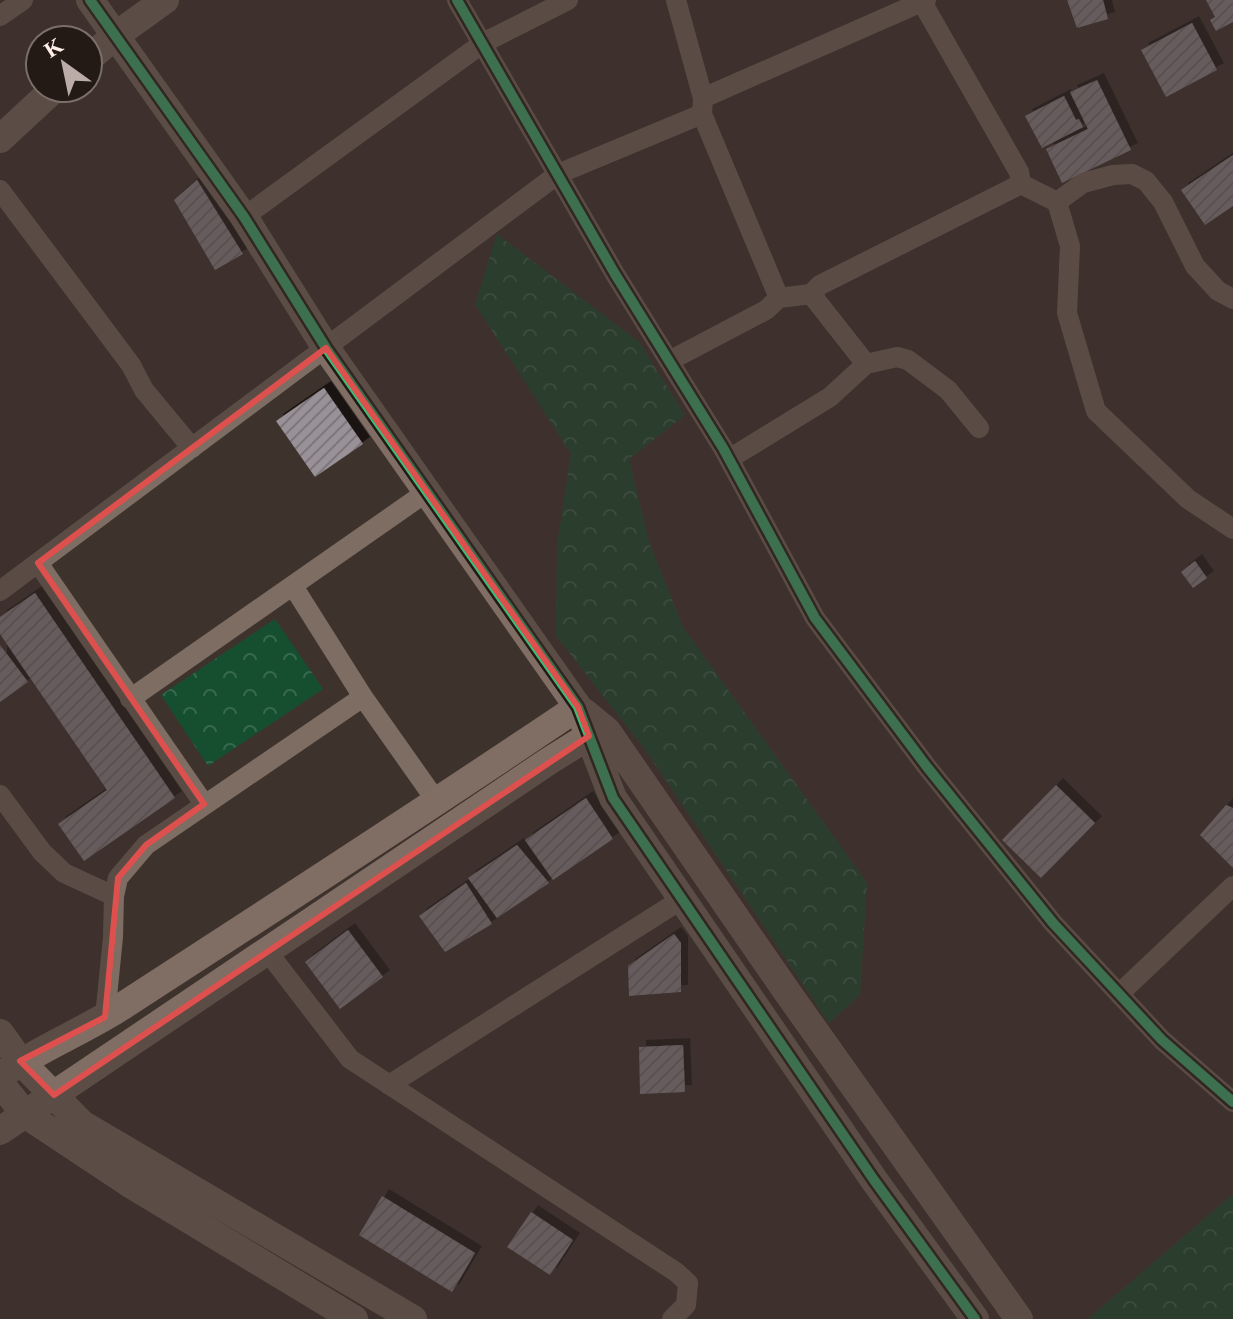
<svg xmlns="http://www.w3.org/2000/svg" width="1233" height="1319" font-family="'Times New Roman',serif">
<style>
.forest{fill:url(#forest-crowns)}
.building{fill:url(#building-hatch);filter:url(#shadow)}
.lines{fill:none;stroke-linecap:round;stroke-linejoin:round}
.street{stroke:#7d6d63;stroke-width:20}
.secondary{stroke:#806e64;stroke-width:28}
.cycleway-casing{stroke:#241a15;stroke-width:15}
.cycleway{stroke:#3abd76;stroke-width:10}
.marked{fill:none;stroke:#de504e;stroke-width:6;stroke-linejoin:round}
</style>
<defs>
<pattern id="forest-crowns" width="20" height="18" patternUnits="userSpaceOnUse" patternTransform="scale(2)"><rect width="20" height="18" fill="#154f30"/><path d="M2 6a3 3 0 1 1 6 0M12 15a3 3 0 1 1 6 0" fill="none" stroke="#38694e"/></pattern>
<pattern id="building-hatch" width="6" height="6" patternUnits="userSpaceOnUse" patternTransform="scale(2)"><rect width="6" height="6" fill="#989197"/><path d="M-1 1l2-2M0 6l6-6M5 7l2-2" fill="none" stroke="#7d777b"/></pattern>
<filter id="shadow"><feDropShadow dx="7" dy="-7" stdDeviation="0" flood-color="#0009"/></filter>
</defs>
<rect width="100%" height="100%" fill="#3e322d"/>
<!-- forest -->
<path class="forest" d="M 497,234 L 639,342 L 685,415 L 629,459 L 649,542 L 683,627 L 867,883 L 860,995 L 829,1023 L 644,748 L 556,636 L 557,545 L 571,454 L 475,304 Z
M 275,619 L 323,689 L 208,766 L 161,695 Z
M 1233,1194 L 1233,1319 L 1088,1319 Z"/>
<!-- building -->
<path class="building" d="M 1067,0 L 1103,0 L 1108,19 L 1077,28 Z
M 1206,0 L 1233,0 L 1233,22 L 1216,31 L 1210,20 L 1215,17 Z
M 1192,23 L 1217,70 L 1166,97 L 1141,50 Z
M 1097,80 L 1131,150 L 1062,183 L 1046,149 L 1088,129 L 1070,92 Z
M 1064,96 L 1076,120 L 1079,119 L 1083,127 L 1042,148 L 1025,116 Z
M 1233,155 L 1233,206 L 1205,225 L 1181,190 Z
M 197,180 L 243,254 L 215,270 L 174,200 Z
M 324,388 L 363,444 L 315,477 L 276,421 Z
M 1195,561 L 1207,578 L 1193,588 L 1181,572 Z
M 35,593 L 175,798 L 84,861 L 58,824 L 107,790 L 0,634 L 0,617 Z
M 0,645 L 28,682 L 0,702 Z
M 1056,785 L 1095,823 L 1041,878 L 1002,840 Z
M 586,798 L 613,839 L 553,880 L 525,840 Z
M 1226,805 L 1233,808 L 1233,868 L 1200,835 Z
M 517,845 L 549,883 L 497,918 L 468,878 Z
M 466,883 L 492,924 L 445,952 L 419,916 Z
M 348,930 L 383,977 L 340,1009 L 305,962 Z
M 674,934 L 681,943 L 681,992 L 629,996 L 628,966 Z
M 683,1045 L 685,1092 L 640,1094 L 639,1047 Z
M 382,1196 L 475,1253 L 452,1292 L 359,1235 Z
M 531,1212 L 573,1240 L 550,1275 L 507,1247 Z"/>
<g class="lines">
<!-- street -->
<path class="street" d="M 457,0 L 615,274 L 723,448 L 815,618 L 927,767 L 1053,923 L 1162,1040 L 1233,1102
M 676,0 L 703,98 L 702,114 L 779,298
M 922,2 L 1019,172 L 1021,184 L 1057,202 L 1070,246 L 1067,313 L 1096,411 L 1188,499 L 1233,529
M 0,16 L 23,0
M 703,98 L 926,0
M 0,190 L 131,365 L 144,390 L 192,448
M 1057,202 L 1083,183 L 1113,175 L 1132,174 L 1146,181 L 1163,202 L 1195,266 L 1218,291 L 1233,299
M 244,217 L 483,43 L 568,0
M 811,294 L 866,364
M 669,361 L 766,310 L 779,298 L 811,294 L 820,285 L 1021,184
M 729,459 L 830,397 L 866,364 L 897,357 L 908,360 L 948,390 L 979,428
M 38,563 L 204,804
M 293,586 L 363,697 L 437,802
M 0,591 L 558,174 L 702,114
M 130,699 L 428,491
M 0,795 L 42,852 L 64,873 L 114,896
M 267,951 L 350,1059 L 676,1272 L 688,1283 L 686,1305 L 672,1319
M 1119,994 L 1233,886
M 105,1017 L 113,937 L 114,896 L 118,878 L 146,845 L 363,697
M 389,1085 L 682,899"/>
<!-- secondary -->
<path class="secondary" d="M 90,0 L 244,217 L 326,348 L 578,707 L 613,798 L 874,1180 L 975,1319
M 88,59 L 115,36 L 165,0
M 0,139 L 55,88
M 584,712 L 607,731 L 785,989 L 1019,1319
M 0,1033 L 20,1061 L 82,1124 L 413,1319
M 0,1076 C 38,1049 82,1032 121,1007 C 274,908 427,809 578,707
M 0,1083 L 25,1114 L 132,1185 L 354,1319
M 0,1131 L 549,761 L 589,736 L 606,731"/>
<!-- cycleway casing -->
<g class="cycleway-casing">
<path id="cycleway" d="M 90,0 L 244,217 L 326,348 L 578,707 L 613,798 L 874,1180 L 975,1319
M 457,0 L 615,274 L 723,448 L 815,618 L 927,767 L 1053,923 L 1162,1040 L 1233,1102"/>
</g>
<!-- cycleway -->
<use href="#cycleway" class="cycleway"/>
</g>
<!-- marked area -->
<path d="M0 0H1233V1319H0ZM 326,348 L 578,707 L 589,736 L 54,1095 L 20,1061 L 105,1017 L 118,878 L 146,845 L 204,804 L 38,563 Z" fill="#3e322d" fill-opacity=".55" fill-rule="evenodd"/>
<path class="marked" d="M 326,348 L 578,707 L 589,736 L 54,1095 L 20,1061 L 105,1017 L 118,878 L 146,845 L 204,804 L 38,563 Z"/>
<!-- north arrow -->
<g transform="translate(64 64) rotate(327)"><circle r="38" fill="#241a15" stroke="#7b6f69" stroke-width="2"/>
<path d="M0-6L14 30L0 20L-14 30Z" fill="#bbaca7"/>
<text y="-12" font-size="22" font-weight="bold" text-anchor="middle" fill="#feeee8">K</text>
</g>
</svg>
